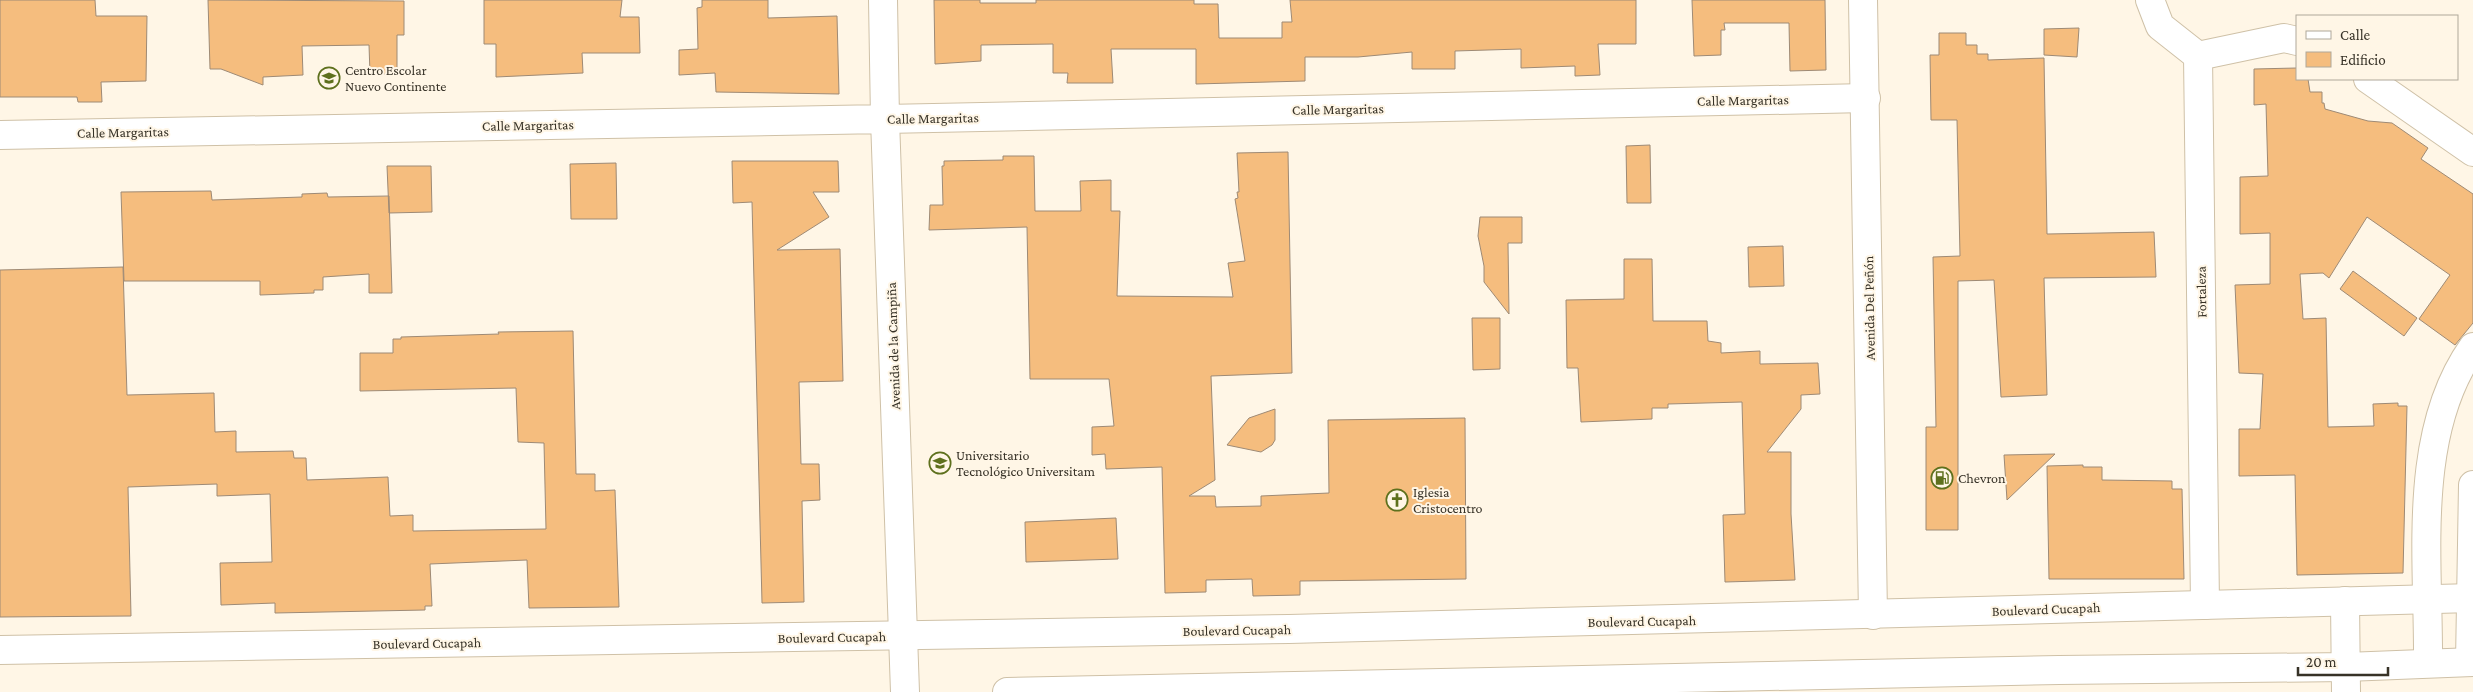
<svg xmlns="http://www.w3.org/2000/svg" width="2473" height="692" font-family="'Crimson Pro',serif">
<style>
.building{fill:#f5bd7e;stroke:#9e8a75}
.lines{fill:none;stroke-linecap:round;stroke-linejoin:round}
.minor-casing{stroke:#cfc1a7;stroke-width:30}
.tertiary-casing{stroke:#cfc1a7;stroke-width:30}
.secondary-casing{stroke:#cfc1a7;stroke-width:30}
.minor{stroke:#fff;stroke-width:28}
.tertiary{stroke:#fff;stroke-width:28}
.secondary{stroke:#fff;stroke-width:28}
.labels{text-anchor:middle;stroke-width:4;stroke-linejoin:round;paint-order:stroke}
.poi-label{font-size:14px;fill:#373227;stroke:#fff6e6;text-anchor:start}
.street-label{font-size:14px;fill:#373227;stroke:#fff6e6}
</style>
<rect width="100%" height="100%" fill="#fff6e6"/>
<!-- building -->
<path class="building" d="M 0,0 L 95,0 L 96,16 L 147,16 L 146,81 L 101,82 L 102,102 L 78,102 L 77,97 L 0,97 Z
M 208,0 L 404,1 L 404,35 L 397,35 L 397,74 L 370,74 L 369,45 L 302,46 L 303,75 L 263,77 L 263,85 L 221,69 L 210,69 Z
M 484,0 L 622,0 L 620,17 L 639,17 L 640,53 L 582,53 L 583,73 L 496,77 L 496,44 L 484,44 Z
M 702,0 L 768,0 L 768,18 L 837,16 L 839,94 L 716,92 L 715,73 L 679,75 L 679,50 L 698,49 L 697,8 L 702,7 Z
M 934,0 L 980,0 L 980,3 L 1036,3 L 1036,0 L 1194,0 L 1194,4 L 1218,4 L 1219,38 L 1282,38 L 1282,22 L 1292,22 L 1290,0 L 1636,0 L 1636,44 L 1598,44 L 1600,75 L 1575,76 L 1575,66 L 1521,68 L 1521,49 L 1455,51 L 1455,69 L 1412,69 L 1412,52 L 1358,57 L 1305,57 L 1305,81 L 1196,84 L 1196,49 L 1111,49 L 1113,83 L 1067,83 L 1068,73 L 1053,73 L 1053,44 L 981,45 L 981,61 L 935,64 Z
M 1692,0 L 1825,0 L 1826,70 L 1790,71 L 1789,23 L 1724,23 L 1725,30 L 1721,30 L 1721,55 L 1694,56 Z
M 2079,28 L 2077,57 L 2044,55 L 2044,29 Z
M 1939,33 L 1966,33 L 1966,45 L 1977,45 L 1977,54 L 1988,54 L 1988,60 L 2044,58 L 2047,234 L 2154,232 L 2156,277 L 2044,278 L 2047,395 L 2001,397 L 1994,280 L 1958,281 L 1958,530 L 1926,530 L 1926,427 L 1936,427 L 1933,257 L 1960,256 L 1957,120 L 1931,120 L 1930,55 L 1939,55 Z
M 2297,68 L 2297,79 L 2308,79 L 2310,92 L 2322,92 L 2322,103 L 2324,103 L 2325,109 L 2368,121 L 2392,123 L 2428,148 L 2421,159 L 2473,194 L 2473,323 L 2455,345 L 2419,319 L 2450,275 L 2367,217 L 2329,278 L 2323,273 L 2300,274 L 2303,319 L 2326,318 L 2328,427 L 2374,426 L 2373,404 L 2398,403 L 2398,406 L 2407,406 L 2403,573 L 2297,575 L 2295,475 L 2239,476 L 2239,429 L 2260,429 L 2263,374 L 2239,373 L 2235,285 L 2270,284 L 2270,233 L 2240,234 L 2240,177 L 2268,176 L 2266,104 L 2254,105 L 2254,69 Z
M 1650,145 L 1651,203 L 1627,203 L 1626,146 Z
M 1288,152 L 1292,373 L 1211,376 L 1215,480 L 1189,496 L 1215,496 L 1216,507 L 1261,506 L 1261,496 L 1329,493 L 1328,420 L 1465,418 L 1466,579 L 1300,581 L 1300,595 L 1253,596 L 1252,579 L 1206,580 L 1206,592 L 1165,593 L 1162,467 L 1106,469 L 1105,454 L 1092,455 L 1092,427 L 1114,426 L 1109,379 L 1030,379 L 1027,227 L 929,230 L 930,205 L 943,205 L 942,166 L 944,166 L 944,161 L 1003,160 L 1003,156 L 1034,156 L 1035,211 L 1081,211 L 1080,181 L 1111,180 L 1111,211 L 1120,211 L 1117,296 L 1233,297 L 1228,263 L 1245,261 L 1235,199 L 1238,198 L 1237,192 L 1239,192 L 1237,153 Z
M 732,161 L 838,161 L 839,192 L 813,192 L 829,217 L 777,250 L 840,249 L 843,381 L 799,382 L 801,464 L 819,464 L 820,500 L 802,501 L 804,602 L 762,603 L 752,202 L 733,203 Z
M 616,163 L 617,219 L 571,219 L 570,164 Z
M 387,166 L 431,166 L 432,212 L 389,213 Z
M 211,191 L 212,200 L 302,197 L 302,194 L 327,193 L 328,197 L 389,196 L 392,293 L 369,293 L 369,274 L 323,277 L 323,290 L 314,290 L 314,293 L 260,295 L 260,281 L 124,281 L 121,192 Z
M 1480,217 L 1522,217 L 1522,243 L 1508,243 L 1509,314 L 1484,282 L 1484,266 L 1478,236 Z
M 1783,246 L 1784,286 L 1749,287 L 1748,247 Z
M 1624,259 L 1652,259 L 1653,321 L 1707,321 L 1708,341 L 1721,343 L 1721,353 L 1760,351 L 1760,364 L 1818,363 L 1820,394 L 1801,395 L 1801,409 L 1767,452 L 1791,452 L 1791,514 L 1795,580 L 1725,582 L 1723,515 L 1745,514 L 1742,402 L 1668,404 L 1668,408 L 1652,408 L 1652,419 L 1581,422 L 1578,368 L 1567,368 L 1566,300 L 1624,299 Z
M 123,267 L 127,395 L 214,393 L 215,432 L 236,431 L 236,452 L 293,451 L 294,458 L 306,458 L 307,480 L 388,477 L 390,516 L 413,515 L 413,531 L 546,529 L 544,443 L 518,442 L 516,388 L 360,391 L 360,353 L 393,353 L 393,339 L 401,339 L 401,337 L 499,334 L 498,332 L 573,331 L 576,474 L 595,474 L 595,491 L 615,490 L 619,607 L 529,608 L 527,560 L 430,564 L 432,606 L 425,606 L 425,610 L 275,613 L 275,603 L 221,605 L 220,563 L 272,562 L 270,494 L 217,496 L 217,484 L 128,487 L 131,616 L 0,617 L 0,270 Z
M 2353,271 L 2417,318 L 2404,336 L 2340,289 Z
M 1472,318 L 1500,318 L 1500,369 L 1473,370 Z
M 1275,409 L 1275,440 L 1272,445 L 1261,452 L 1227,445 L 1249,418 Z
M 2055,454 L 2007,500 L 2004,455 Z
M 2083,465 L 2083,467 L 2102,467 L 2102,480 L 2172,481 L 2172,489 L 2182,489 L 2184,579 L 2049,579 L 2047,466 Z
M 1116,518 L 1118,559 L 1026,562 L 1025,522 Z"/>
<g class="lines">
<!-- minor casing -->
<g class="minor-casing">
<path id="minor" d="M 883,0 L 885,119 L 905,692
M 2150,0 L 2160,26 L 2198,56
M 2198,56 L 2205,605
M 2198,56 L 2284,38 L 2297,41
M 2368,79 L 2473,152
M 0,135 L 885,119 L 1866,98"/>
</g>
<!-- tertiary casing -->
<g class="tertiary-casing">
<path id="tertiary" d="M 1863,0 L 1873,615
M 2345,601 L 2346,692
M 2470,662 L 2473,485
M 2428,663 C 2429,561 2411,434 2473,347"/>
</g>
<!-- secondary casing -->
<g class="secondary-casing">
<path id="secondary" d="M 0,650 L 1289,629 L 2473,598
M 1007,692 L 2059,670 L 2346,667 L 2473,662"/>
</g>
<!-- minor -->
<use href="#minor" class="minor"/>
<!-- tertiary -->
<use href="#tertiary" class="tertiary"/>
<!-- secondary -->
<use href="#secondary" class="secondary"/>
</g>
<!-- icons -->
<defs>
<g id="university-ring" transform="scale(1.125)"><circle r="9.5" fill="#fff6e6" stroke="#5e701d" stroke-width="1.5"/><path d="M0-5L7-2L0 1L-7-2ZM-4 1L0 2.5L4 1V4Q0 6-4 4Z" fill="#5e701d"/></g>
<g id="fuel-ring" transform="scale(1.125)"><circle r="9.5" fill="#fff6e6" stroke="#5e701d" stroke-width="1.5"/><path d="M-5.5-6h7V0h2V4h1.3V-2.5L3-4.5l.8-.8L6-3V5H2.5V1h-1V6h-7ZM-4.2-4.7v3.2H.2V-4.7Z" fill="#5e701d"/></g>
<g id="church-ring" transform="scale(1.125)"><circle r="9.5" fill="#fff6e6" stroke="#5e701d" stroke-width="1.5"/><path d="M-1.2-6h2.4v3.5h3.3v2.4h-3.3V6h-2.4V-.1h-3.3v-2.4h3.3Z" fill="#5e701d"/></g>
</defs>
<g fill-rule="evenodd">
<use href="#university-ring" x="329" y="78"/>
<use href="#university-ring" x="940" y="463"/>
<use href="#fuel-ring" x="1942" y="478"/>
<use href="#church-ring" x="1397" y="500"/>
</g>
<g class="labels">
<!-- poi labels -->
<g class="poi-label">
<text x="345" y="75">Centro Escolar<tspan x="345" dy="16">Nuevo Continente</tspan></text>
<text x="956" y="460">Universitario<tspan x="956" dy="16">Tecnológico Universitam</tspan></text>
<text x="1958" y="483">Chevron</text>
<text x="1413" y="497">Iglesia<tspan x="1413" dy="16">Cristocentro</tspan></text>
</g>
<!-- street labels -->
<g class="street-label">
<text transform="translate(1743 100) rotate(-1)" y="5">Calle Margaritas</text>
<text transform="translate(1338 109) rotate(-1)" y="5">Calle Margaritas</text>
<text transform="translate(933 118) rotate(-1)" y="5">Calle Margaritas</text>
<text transform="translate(528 125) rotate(-1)" y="5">Calle Margaritas</text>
<text transform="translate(123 132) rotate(-1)" y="5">Calle Margaritas</text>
<text transform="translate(2201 292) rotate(-91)" y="5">Fortaleza</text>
<text transform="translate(1869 308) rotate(-91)" y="5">Avenida Del Peñón</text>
<text transform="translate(893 346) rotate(-92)" y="5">Avenida de la Campiña</text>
<text transform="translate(2046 609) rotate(-2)" y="5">Boulevard Cucapah</text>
<text transform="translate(1642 621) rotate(-1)" y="5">Boulevard Cucapah</text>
<text transform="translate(1237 630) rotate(-1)" y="5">Boulevard Cucapah</text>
<text transform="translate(832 637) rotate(-1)" y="5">Boulevard Cucapah</text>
<text transform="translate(427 643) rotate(-1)" y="5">Boulevard Cucapah</text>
</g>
</g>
<!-- legend -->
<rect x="2296" y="15" width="162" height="65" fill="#fff6e6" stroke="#afa89a"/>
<rect x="2306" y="31" width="25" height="8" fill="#ffffff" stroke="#afa89a"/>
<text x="2340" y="40" font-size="15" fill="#373227">Calle</text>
<rect x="2306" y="52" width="25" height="15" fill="#f5bd7e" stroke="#afa89a"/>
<text x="2340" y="65" font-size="15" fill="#373227">Edificio</text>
<!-- scale -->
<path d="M2298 667v8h90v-8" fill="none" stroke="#373227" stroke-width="2.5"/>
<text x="2306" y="667" font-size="15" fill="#373227" stroke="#fff6e6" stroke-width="4" paint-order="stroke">20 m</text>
</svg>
